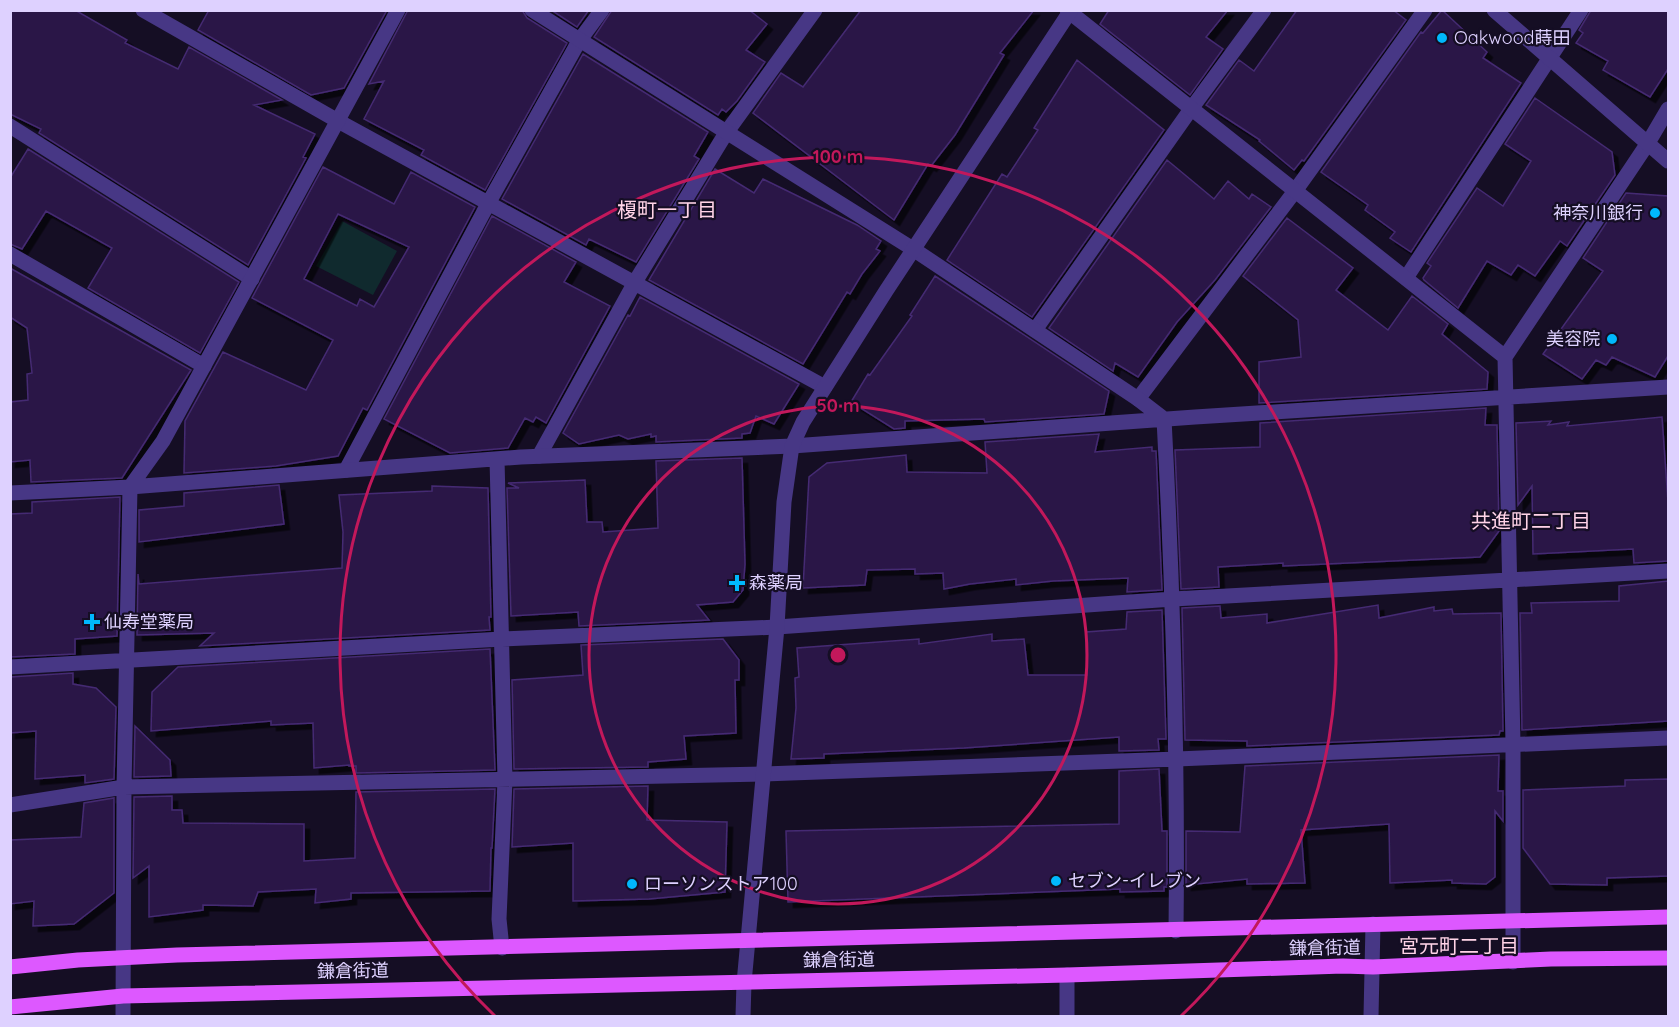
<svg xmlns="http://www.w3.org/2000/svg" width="1679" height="1027" font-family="Quicksand,'Noto Sans JP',sans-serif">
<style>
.green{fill:#102a2e}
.building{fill:#2a1946;stroke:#452a73;stroke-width:1.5;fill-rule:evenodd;filter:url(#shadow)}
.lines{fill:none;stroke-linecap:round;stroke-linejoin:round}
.service{stroke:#473785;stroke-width:15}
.minor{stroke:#473785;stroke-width:15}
.tertiary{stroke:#473785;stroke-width:15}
.primary{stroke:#dd58ff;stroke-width:15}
.ring{fill:none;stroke:#c2185b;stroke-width:3}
.poi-dot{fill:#00b8fc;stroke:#150e24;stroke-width:2}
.labels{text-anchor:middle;stroke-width:4.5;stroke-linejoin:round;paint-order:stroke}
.poi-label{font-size:18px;fill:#ded1ff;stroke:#150e24;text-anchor:start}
.street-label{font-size:18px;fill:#ded1ff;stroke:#150e24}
.neighbourhood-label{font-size:20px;fill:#ffd3e7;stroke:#150e24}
.centre{fill:#c2185b;stroke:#150e24;stroke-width:3}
.ring-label{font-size:18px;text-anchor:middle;font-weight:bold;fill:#c2185b;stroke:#150e24;stroke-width:4.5;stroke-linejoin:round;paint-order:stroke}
</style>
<defs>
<filter id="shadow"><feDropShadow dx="5.5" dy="5.5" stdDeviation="0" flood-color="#0009"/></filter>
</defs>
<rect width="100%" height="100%" fill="#150e24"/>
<!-- green -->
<path class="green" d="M 342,221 L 397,251 L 373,295 L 316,266 Z"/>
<!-- building -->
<path class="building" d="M 10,10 L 75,10 L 127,40 L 125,43 L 178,69 L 189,47 L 282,100 L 254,105 L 315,134 L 303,157 L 306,158 L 248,265 L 39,133 L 41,129 L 10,114 Z
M 209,10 L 387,10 L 344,88 L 311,95 L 198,30 Z
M 408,10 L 522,10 L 527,18 L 567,43 L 485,190 L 421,155 L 424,150 L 364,119 L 384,81 L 369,84 Z
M 551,10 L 589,10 L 577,27 Z
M 612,10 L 749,10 L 767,24 L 746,50 L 765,62 L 737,101 L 726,112 L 722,109 L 718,115 L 594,37 Z
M 861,10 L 1034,10 L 1000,53 L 1004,55 L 955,135 L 931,166 L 928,164 L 894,220 L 753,113 L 781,73 L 803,87 Z
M 1109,10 L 1228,10 L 1206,37 L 1223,49 L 1190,95 L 1100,24 Z
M 1297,10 L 1393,10 L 1406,20 L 1304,161 L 1302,160 L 1294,170 L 1259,141 L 1260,140 L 1206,105 L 1239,60 L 1254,71 Z
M 1442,10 L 1487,52 L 1483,58 L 1521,83 L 1411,252 L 1390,238 L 1395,232 L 1365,210 L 1368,205 L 1321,172 L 1421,32 L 1423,33 Z
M 1591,10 L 1668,10 L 1668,69 L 1650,97 L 1603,70 L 1608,61 L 1576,43 L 1583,33 L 1579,30 Z
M 583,54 L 708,132 L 694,156 L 699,159 L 636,262 L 589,239 L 586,245 L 502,199 Z
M 1077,60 L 1164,130 L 1032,317 L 947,260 L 1002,174 L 1007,177 L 1038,130 L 1034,128 Z
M 1535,98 L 1612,152 L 1615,175 L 1567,246 L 1560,241 L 1535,276 L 1518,265 L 1511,275 L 1487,261 L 1458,308 L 1424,280 L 1423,278 L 1431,266 L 1427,263 L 1477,188 L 1503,206 L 1531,161 L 1505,144 Z
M 28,149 L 239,282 L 200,353 L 88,288 L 112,248 L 46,211 L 22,249 L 10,244 L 10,178 Z
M 1167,160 L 1214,199 L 1228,181 L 1249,199 L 1252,194 L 1271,207 L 1215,280 L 1177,322 L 1138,377 L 1115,363 L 1113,371 L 1049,328 Z
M 323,167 L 394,204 L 411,172 L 475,207 L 367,410 L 363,408 L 338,456 L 276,466 L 184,473 L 185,421 L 223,352 L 306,390 L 333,340 L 252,298 ZM 338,214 L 409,247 L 374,307 L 360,299 L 357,306 L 304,279 Z
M 715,169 L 754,193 L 763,179 L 857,225 L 881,241 L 876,249 L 880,251 L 862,274 L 850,294 L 847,292 L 803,364 L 649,280 Z
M 1626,193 L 1668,196 L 1668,356 L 1655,377 L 1612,357 L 1606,365 L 1596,360 L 1582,379 L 1543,354 L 1603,271 L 1583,258 Z
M 492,216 L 576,262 L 564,282 L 610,306 L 546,423 L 536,417 L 533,422 L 525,418 L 508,448 L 450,453 L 384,419 Z
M 1287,218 L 1353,268 L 1336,290 L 1388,330 L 1412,296 L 1448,324 L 1442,334 L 1488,372 L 1487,389 L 1259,403 L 1259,362 L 1301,357 L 1298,320 L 1243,276 Z
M 10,268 L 191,370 L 122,478 L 31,482 L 30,460 L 10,462 L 10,402 L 28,400 L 27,374 L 32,373 L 27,328 L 10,317 Z
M 935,276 L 1109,391 L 1104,414 L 985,422 L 984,419 L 905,421 L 905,428 L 894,429 L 851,402 L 868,374 L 870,375 L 912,316 L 910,315 Z
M 640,297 L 799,384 L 774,424 L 756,416 L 750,433 L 742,434 L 742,438 L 656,442 L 656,436 L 651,437 L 651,434 L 628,439 L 619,435 L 579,444 L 563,433 L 628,315 L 630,316 Z
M 1486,408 L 1485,425 L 1497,425 L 1499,531 L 1480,557 L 1283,566 L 1283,563 L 1218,567 L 1219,587 L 1181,589 L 1175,450 L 1260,447 L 1260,423 Z
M 1662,417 L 1668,502 L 1668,561 L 1634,563 L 1633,549 L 1533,554 L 1532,486 L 1518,505 L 1516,423 L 1551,421 L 1548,425 L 1569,422 L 1567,426 Z
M 1099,434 L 1095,452 L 1152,447 L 1152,451 L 1156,451 L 1162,590 L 1127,592 L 1128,578 L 1053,581 L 1016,585 L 1016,579 L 970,584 L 944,589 L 943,573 L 915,574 L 915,569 L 867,570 L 865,585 L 803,588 L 809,477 L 827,463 L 906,455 L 907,472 L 987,473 L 985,442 Z
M 742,458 L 745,564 L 743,590 L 733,602 L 697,605 L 709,620 L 579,626 L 578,612 L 511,616 L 507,488 L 519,488 L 508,483 L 585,480 L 587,522 L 602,522 L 603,532 L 658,528 L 656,461 Z
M 279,485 L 284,524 L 139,542 L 139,510 L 184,506 L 184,493 Z
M 432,486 L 488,488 L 491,617 L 489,617 L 490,630 L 200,646 L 214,633 L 137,635 L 138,574 L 139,584 L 342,568 L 343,532 L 339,495 L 432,491 Z
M 120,497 L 117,636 L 75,639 L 75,654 L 10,657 L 10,514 L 32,513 L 32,502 Z
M 1668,581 L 1668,721 L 1522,730 L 1520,613 L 1532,613 L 1531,603 L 1619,601 L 1619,586 Z
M 1378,605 L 1379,618 L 1434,607 L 1434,611 L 1452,609 L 1453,614 L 1501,613 L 1503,731 L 1500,731 L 1499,735 L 1247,746 L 1247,741 L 1185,740 L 1182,608 L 1220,606 L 1221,618 L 1267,614 L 1267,623 Z
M 1162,610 L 1166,739 L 1158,739 L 1159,750 L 1119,751 L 1119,737 L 964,748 L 824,754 L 824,758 L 791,759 L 796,708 L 795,678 L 799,677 L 797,648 L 919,639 L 919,644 L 992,634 L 992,641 L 1024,639 L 1028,675 L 1087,675 L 1086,632 L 1126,629 L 1127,612 Z
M 723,639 L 739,660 L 739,680 L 735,680 L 736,733 L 684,736 L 686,759 L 648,762 L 648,767 L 514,769 L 512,680 L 583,675 L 581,645 Z
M 490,649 L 495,770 L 356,773 L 356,766 L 349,766 L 349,765 L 314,768 L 313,723 L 271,725 L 271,721 L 151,731 L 152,692 L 178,667 Z
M 73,673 L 73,684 L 96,688 L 116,707 L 114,779 L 85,783 L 85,775 L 35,779 L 36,731 L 10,733 L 10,677 Z
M 135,726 L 170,760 L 171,776 L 134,777 Z
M 1499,755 L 1498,791 L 1503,791 L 1503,821 L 1495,811 L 1495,877 L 1486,884 L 1452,883 L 1452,880 L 1390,883 L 1389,824 L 1301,830 L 1305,883 L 1247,884 L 1247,879 L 1186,885 L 1186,831 L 1240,832 L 1245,766 Z
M 1159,769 L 1162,831 L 1167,831 L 1167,887 L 1164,887 L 1164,891 L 1120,892 L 1120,889 L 788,902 L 786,831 L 1119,824 L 1119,771 Z
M 1668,779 L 1668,876 L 1607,878 L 1607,885 L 1550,884 L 1523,848 L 1523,790 L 1625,786 L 1625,780 Z
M 648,786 L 647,820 L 727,822 L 725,892 L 649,899 L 573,901 L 573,843 L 512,847 L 514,789 Z
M 495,789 L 492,848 L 491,848 L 490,891 L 351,893 L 351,899 L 315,903 L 316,889 L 258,892 L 253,906 L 203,905 L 203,910 L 149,917 L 149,866 L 133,878 L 134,797 L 172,796 L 172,810 L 182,810 L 183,823 L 304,824 L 304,861 L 355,858 L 356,792 Z
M 114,798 L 114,893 L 74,924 L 33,926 L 34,901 L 10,904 L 10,840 L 81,837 L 84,803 Z"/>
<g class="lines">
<!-- service -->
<path class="service" d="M 338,121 L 825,387
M 10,126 L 252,279
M 10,254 L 204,366
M 1406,278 L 1581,10
M 1035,330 L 1191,109 L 1264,10
M 1138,399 L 1295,191 L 1425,10
M 539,456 L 635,282 L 726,133 L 815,10
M 346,470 L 489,202 L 579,41 L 602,10
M 1067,975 L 1067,1016"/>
<!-- minor -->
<path class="minor" d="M 143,10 L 338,121
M 532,10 L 913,249 L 1138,399 L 1164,419 C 1173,590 1178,760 1176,931
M 1067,10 L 1505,357
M 497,459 L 505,780 L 499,919 L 502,948
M 10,493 L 130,487 L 521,457 L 792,446 L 1195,417 L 1668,387
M 10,667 L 502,639 L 777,627 L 1173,599 L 1668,571
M 10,805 L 124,787 L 764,774 L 1177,759 L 1668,738
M 1513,962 L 1513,744 L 1505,357 L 1648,143
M 123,1016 L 124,787 L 130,487 L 163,441 L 398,10
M 1371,1016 L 1373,924"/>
<!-- tertiary -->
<path class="tertiary" d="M 1494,10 L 1668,161
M 1648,143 L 1668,109
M 743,1016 L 744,983 L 777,627 L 784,502 L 792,446 L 803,422 L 886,291 L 1071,10"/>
<!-- primary -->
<path class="primary" d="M 10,967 L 78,960 L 177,955 L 1668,917
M 10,1007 L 123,996 L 1067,975 L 1343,966 L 1373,967 L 1551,959 L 1668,958"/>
</g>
<!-- distance rings -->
<g class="ring">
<circle cx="838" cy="655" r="249"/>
<path d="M495 1016A498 498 0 1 1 1181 1016"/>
</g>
<!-- markers -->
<g class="poi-dot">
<circle cx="1442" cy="38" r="6"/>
<circle cx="1655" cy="213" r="6"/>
<circle cx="1612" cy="339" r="6"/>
<path d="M734 574h6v6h6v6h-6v6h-6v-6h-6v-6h6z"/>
<path d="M89 613h6v6h6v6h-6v6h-6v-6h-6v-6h6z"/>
<circle cx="1056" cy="881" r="6"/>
<circle cx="632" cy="884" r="6"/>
</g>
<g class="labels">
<!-- poi labels -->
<g class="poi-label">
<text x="1454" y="44">Oakwood蒔田</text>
<text x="1643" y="219" text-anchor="end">神奈川銀行</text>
<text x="1600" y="345" text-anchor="end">美容院</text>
<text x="749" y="589">森薬局</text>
<text x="104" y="628">仙寿堂薬局</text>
<text x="1068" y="887">セブン-イレブン</text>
<text x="644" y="890">ローソンストア100</text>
</g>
<!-- street labels -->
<g class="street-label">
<text transform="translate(1325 948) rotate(-1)" y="6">鎌倉街道</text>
<text transform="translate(839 960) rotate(-1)" y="6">鎌倉街道</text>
<text transform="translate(353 971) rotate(-1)" y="6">鎌倉街道</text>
</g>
<!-- neighbourhood labels -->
<g class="neighbourhood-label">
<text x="667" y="217">榎町一丁目</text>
<text x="1531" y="528">共進町二丁目</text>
<text x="1459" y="953">宮元町二丁目</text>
</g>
</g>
<circle cx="838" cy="655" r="9" class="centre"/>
<g class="ring-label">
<text x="838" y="163">100 m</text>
<text x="838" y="412">50 m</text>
</g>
<!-- border -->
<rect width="1679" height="1027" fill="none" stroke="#ded1ff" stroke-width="24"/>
</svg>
